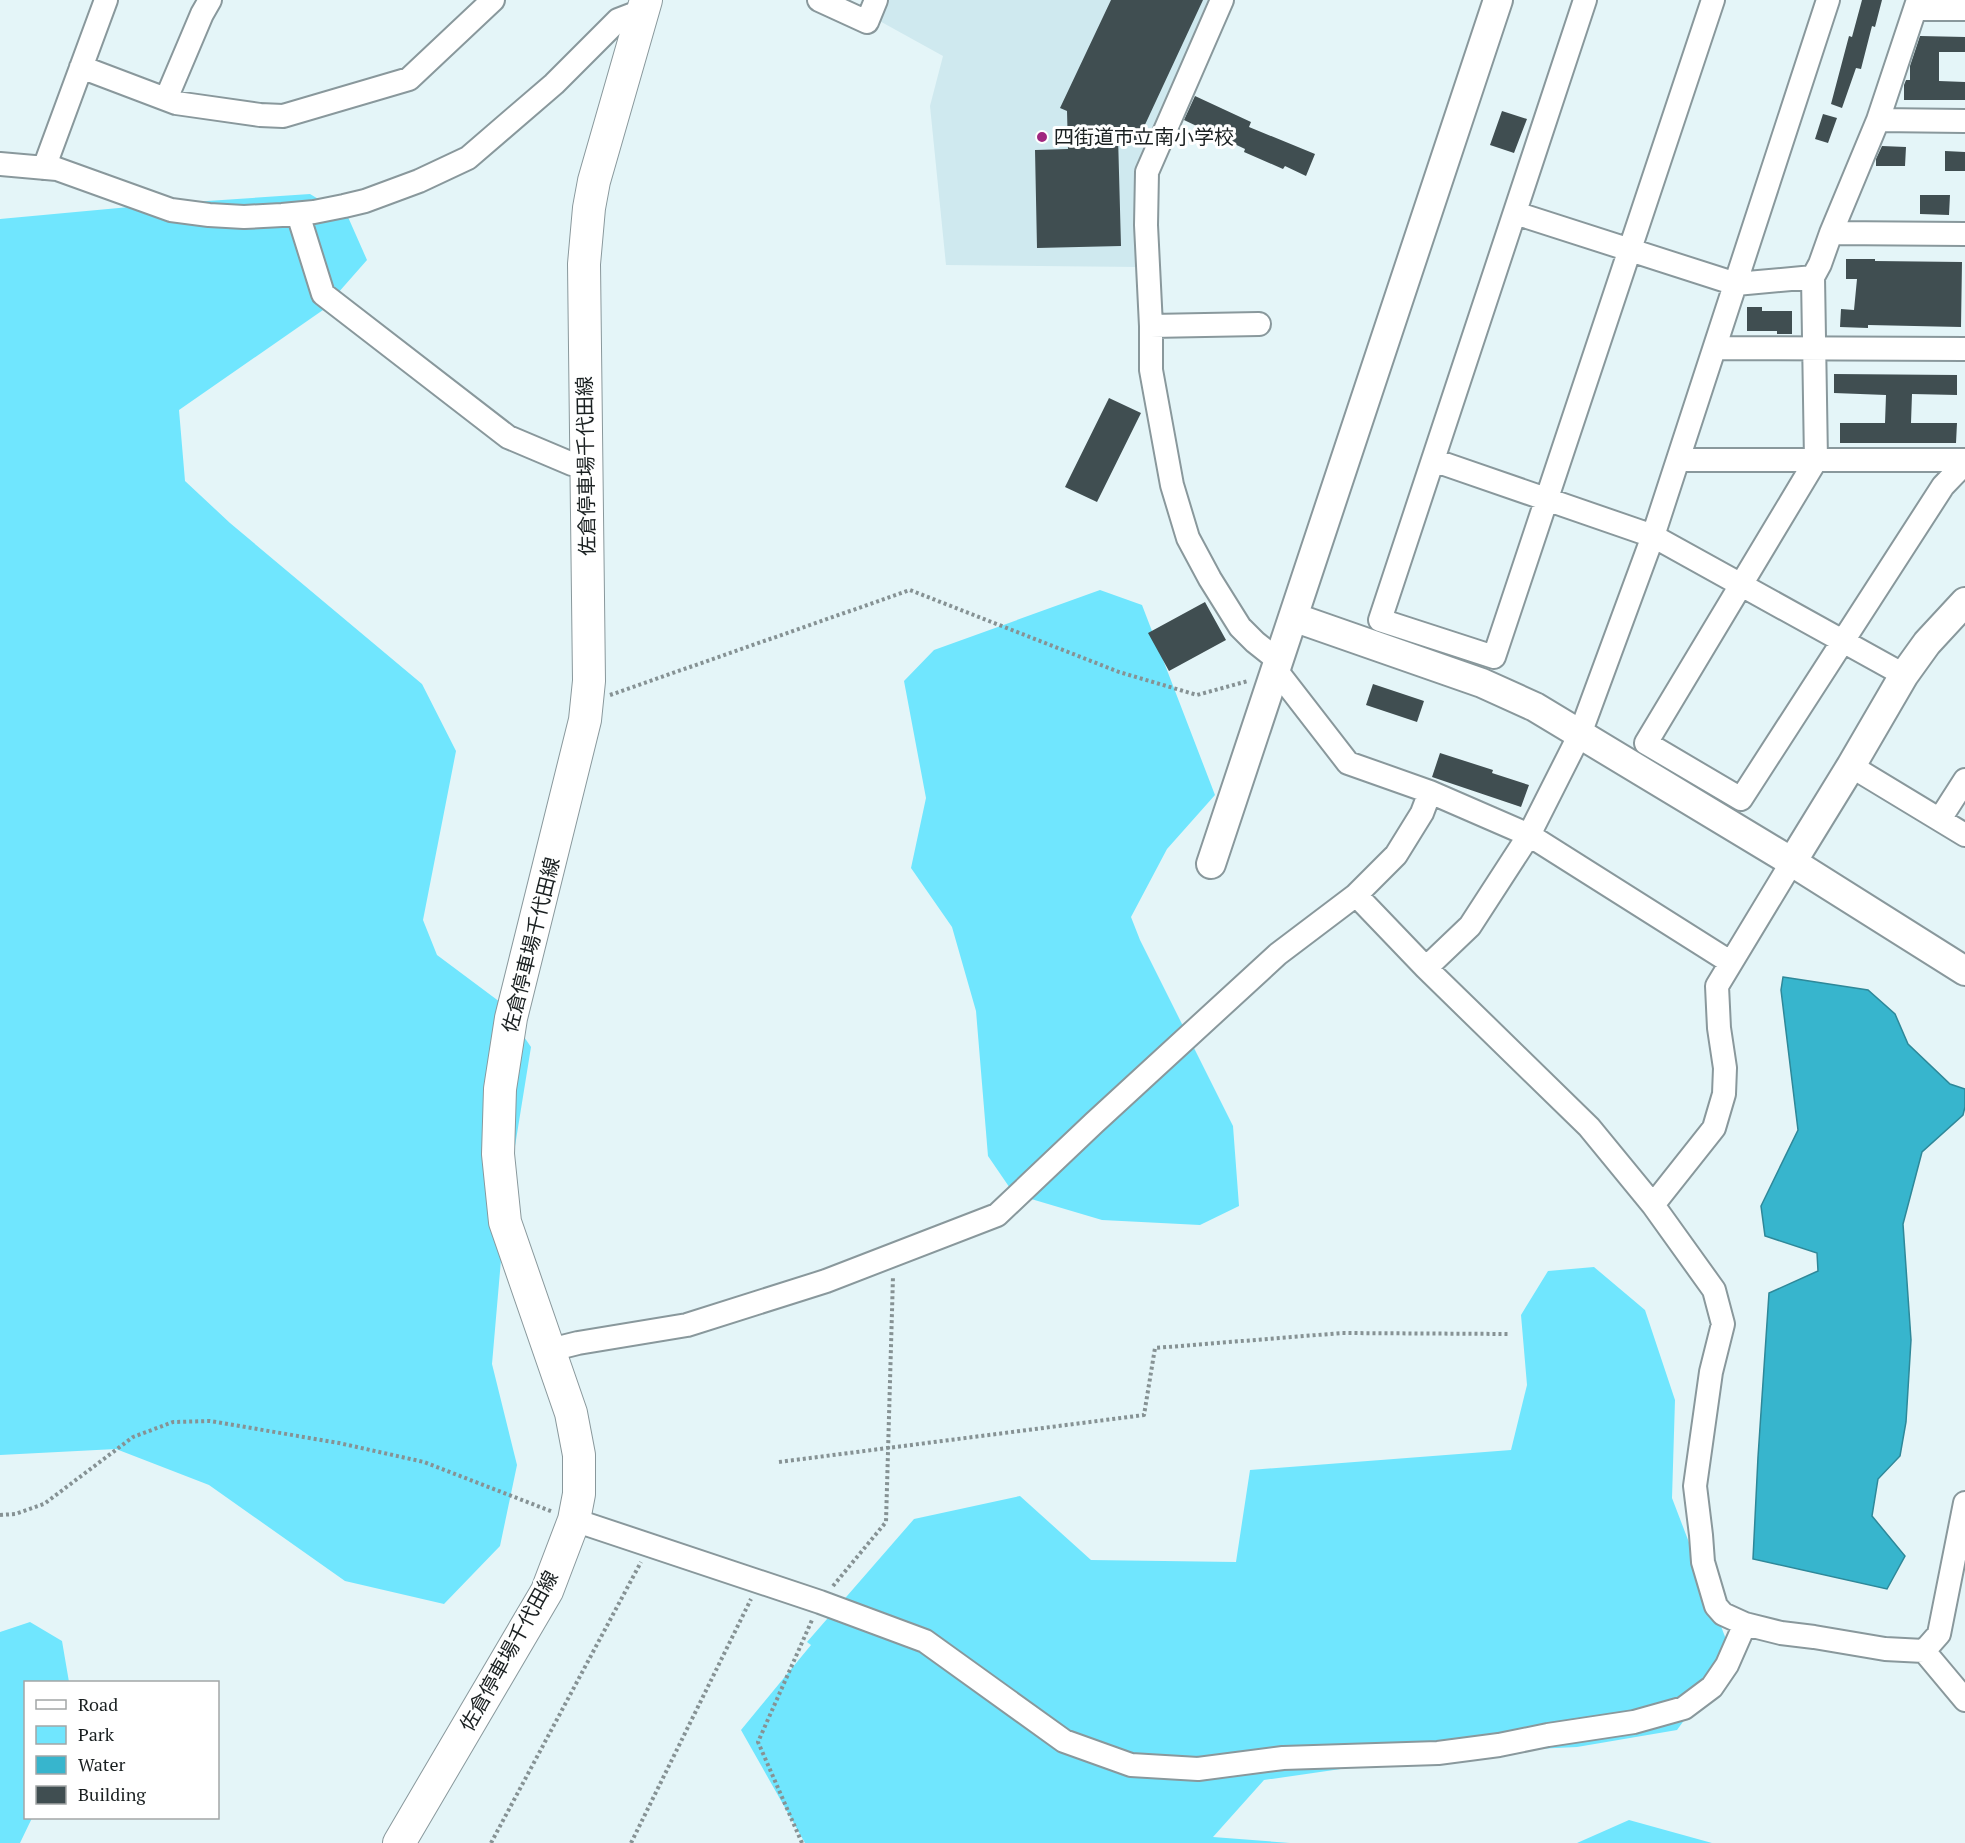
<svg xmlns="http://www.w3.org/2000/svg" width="1965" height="1843" font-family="'PT Serif','Noto Sans JP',serif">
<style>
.built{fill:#cfe9ef}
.green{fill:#70e6fe}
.water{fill:#37b5cd;stroke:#2e8899;stroke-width:1.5}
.building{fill:#404e51}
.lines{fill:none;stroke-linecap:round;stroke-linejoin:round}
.minor-casing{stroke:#89989c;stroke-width:26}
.tertiary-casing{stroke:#89989c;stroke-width:32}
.secondary-casing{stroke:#89989c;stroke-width:34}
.path{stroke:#869294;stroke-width:4;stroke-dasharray:3 3;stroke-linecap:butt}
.minor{stroke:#fff;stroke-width:22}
.tertiary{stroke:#fff;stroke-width:28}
.secondary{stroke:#fff;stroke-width:32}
.poi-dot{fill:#a0277f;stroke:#fff;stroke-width:2}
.labels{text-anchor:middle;stroke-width:6;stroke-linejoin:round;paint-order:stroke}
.poi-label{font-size:20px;fill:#1a2021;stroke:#fff;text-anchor:start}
.street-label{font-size:20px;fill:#1a2021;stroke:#fff}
</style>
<rect width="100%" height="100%" fill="#e4f5f8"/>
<!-- built -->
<path class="built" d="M 884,0 L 1210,0 L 1137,168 L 1139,267 L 946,265 L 930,106 L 943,56 L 876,19 Z"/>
<!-- green -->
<path class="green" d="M 310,194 L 348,217 L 367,260 L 323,310 L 179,410 L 185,481 L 230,523 L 422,684 L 456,751 L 423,920 L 437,955 L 508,1008 L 511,1018 L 531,1047 L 506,1202 L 492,1364 L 517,1465 L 500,1546 L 444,1604 L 345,1581 L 209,1485 L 116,1449 L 0,1455 L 0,219 L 162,204 Z
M 1100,590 L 1142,605 L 1215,795 L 1167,849 L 1131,917 L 1140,940 L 1233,1126 L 1239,1206 L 1200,1225 L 1102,1220 L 1014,1194 L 988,1156 L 976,1011 L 952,927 L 911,868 L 926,798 L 904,681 L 934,650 Z
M 1594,1267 L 1645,1310 L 1675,1400 L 1672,1498 L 1732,1655 L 1677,1730 L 1577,1747 L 1451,1753 L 1264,1780 L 1213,1837 L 1290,1843 L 805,1843 L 741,1730 L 811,1645 L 807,1642 L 914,1519 L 1020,1496 L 1091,1560 L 1236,1562 L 1250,1470 L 1511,1450 L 1527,1385 L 1521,1315 L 1548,1271 Z
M 30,1622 L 62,1641 L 69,1682 L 26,1682 L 26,1818 L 32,1818 L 20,1843 L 0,1843 L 0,1632 Z
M 1629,1820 L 1712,1843 L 1577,1843 Z"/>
<!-- water -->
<path class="water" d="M 1783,977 L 1868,990 L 1895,1014 L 1908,1044 L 1950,1084 L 1965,1089 L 1965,1107 L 1963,1115 L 1922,1152 L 1903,1224 L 1911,1340 L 1906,1422 L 1900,1456 L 1878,1479 L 1872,1516 L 1905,1556 L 1887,1589 L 1753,1559 L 1758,1457 L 1769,1293 L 1818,1271 L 1817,1253 L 1765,1236 L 1761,1206 L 1798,1130 L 1781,990 Z"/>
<!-- building -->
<path class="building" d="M 1111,0 L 1203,0 L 1136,144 L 1118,136 L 1121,246 L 1037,248 L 1035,150 L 1068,149 L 1067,111 L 1060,108 Z
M 1862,0 L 1882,0 L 1875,27 L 1872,26 L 1861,69 L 1856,68 L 1842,108 L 1831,104 L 1849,36 L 1852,37 Z
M 1920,36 L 1965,37 L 1965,52 L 1939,52 L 1939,81 L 1965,82 L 1965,100 L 1904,100 L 1904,85 L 1906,80 L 1910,80 L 1910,66 Z
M 1195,96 L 1251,122 L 1249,127 L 1315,154 L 1306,176 L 1285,166 L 1283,169 L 1244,152 L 1245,149 L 1184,120 Z
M 1502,111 L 1527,119 L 1514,153 L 1490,145 Z
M 1823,114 L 1837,118 L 1828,143 L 1815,139 Z
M 1882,146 L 1906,147 L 1905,166 L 1876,166 L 1876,159 Z
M 1945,151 L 1965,152 L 1965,171 L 1945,171 Z
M 1920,195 L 1950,195 L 1949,215 L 1920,214 Z
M 1846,259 L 1875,259 L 1875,261 L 1962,262 L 1961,327 L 1868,325 L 1868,328 L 1840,327 L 1841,309 L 1854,310 L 1857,279 L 1846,279 Z
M 1747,307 L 1762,307 L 1762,311 L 1792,311 L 1792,334 L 1777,334 L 1777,331 L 1747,331 Z
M 1834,374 L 1957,375 L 1957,395 L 1912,394 L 1911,423 L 1957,423 L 1956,443 L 1840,443 L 1840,423 L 1885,423 L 1886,395 L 1834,393 Z
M 1109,398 L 1141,413 L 1097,502 L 1065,487 Z
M 1205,602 L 1226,640 L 1169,671 L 1148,633 Z
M 1373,684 L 1424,701 L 1417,722 L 1366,705 Z
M 1440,753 L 1493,770 L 1492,773 L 1529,785 L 1521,807 L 1432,777 Z"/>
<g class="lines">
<!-- minor casing -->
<g class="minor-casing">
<path id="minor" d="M 819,0 L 867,22 L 876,0
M 1222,0 L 1147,172 L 1146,225 L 1151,326 L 1151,370 L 1172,485 L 1188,538 L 1210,579 L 1240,627 L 1255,642 L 1279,661
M 1585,0 L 1380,620 L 1494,657 L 1713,0
M 1915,9 L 1965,9
M 81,67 L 176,103 L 260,115 L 283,116 L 409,79 L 493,0
M 166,99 L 202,14 L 210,0
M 1878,120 L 1965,121
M 0,164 L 57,169 L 171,210 L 209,215 L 244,217 L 282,215 L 314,212 L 344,206 L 365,201 L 419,181 L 468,158 L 554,84 L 618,20 L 631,15 L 642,14
M 44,168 L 106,0
M 1515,213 L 1736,284 L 1813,277 L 1820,264 L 1831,233 L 1878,120 L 1918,0
M 298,214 L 323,294 L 508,437 L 572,464 L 586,466
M 1831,233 L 1965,234
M 1813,277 L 1816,460 L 1646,743 L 1741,799 L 1943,486 L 1965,463
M 1151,326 L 1259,324
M 1715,348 L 1965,349
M 1433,460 L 1653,536 L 1904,675
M 1679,460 L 1965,460
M 1276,670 L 1348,763 L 1430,792 L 1529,835 L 1730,962
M 1851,766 L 1965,835
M 1940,819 L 1965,780
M 1356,895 L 1426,968 L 1589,1127 L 1653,1205 L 1714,1290 L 1723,1324 L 1711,1372 L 1695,1486 L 1701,1535 L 1703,1562 L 1716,1606 L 1723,1614 L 1745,1624 L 1781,1633 L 1814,1637 L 1885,1649 L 1924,1651 L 1965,1700
M 1426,968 L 1470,926 L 1529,835 L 1580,734 L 1653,536 L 1828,0
M 1653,1205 L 1714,1128 L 1724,1094 L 1725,1068 L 1719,1028 L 1717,986 L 1792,862
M 550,1350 L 578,1343 L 687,1325 L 826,1281 L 997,1215 L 1094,1123 L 1278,954 L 1356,895 L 1396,855 L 1422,813 L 1430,792
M 574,1520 L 820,1602 L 925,1641 L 1064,1741 L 1131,1765 L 1198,1769 L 1283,1758 L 1438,1753 L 1499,1745 L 1548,1735 L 1634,1722 L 1684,1708 L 1712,1687 L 1727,1665 L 1745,1624
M 1924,1651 L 1939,1634 L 1965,1503"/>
</g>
<!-- tertiary casing -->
<g class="tertiary-casing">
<path id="tertiary" d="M 1293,617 L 1482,683 L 1535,707 L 1792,862 L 1965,971
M 1792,862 L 1851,766 L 1904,675 L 1927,643 L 1965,602
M 1211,864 L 1498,0"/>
</g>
<!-- secondary casing -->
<g class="secondary-casing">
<path id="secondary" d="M 399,1843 L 547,1591 L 574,1520 L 579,1494 L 579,1455 L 571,1413 L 505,1222 L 498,1154 L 500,1089 L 511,1018 L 585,720 L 589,681 L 584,264 L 589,208 L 594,181 L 646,0"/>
</g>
<!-- path -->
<path class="path" d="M 610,695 L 910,590 L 1119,672 L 1197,695 L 1248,681
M 779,1462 L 1144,1415 L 1155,1348 L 1342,1333 L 1508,1334
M 0,1515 L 15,1514 L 44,1504 L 133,1437 L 173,1422 L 210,1421 L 339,1443 L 424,1462 L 553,1512
M 833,1586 L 886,1522 L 893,1276
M 491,1843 L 641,1562
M 631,1843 L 751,1599
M 802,1843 L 758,1742 L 812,1620"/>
<!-- minor -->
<use href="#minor" class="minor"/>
<!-- tertiary -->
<use href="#tertiary" class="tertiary"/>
<!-- secondary -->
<use href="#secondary" class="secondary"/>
</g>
<!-- markers -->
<circle class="poi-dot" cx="1042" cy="137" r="6"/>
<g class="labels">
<!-- poi labels -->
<g class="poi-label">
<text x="1054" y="144">四街道市立南小学校</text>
</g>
<!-- street labels -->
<g class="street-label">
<text transform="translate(586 466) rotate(-91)" y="7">佐倉停車場千代田線</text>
<text transform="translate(531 945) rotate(-76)" y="7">佐倉停車場千代田線</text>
<text transform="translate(509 1651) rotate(-61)" y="7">佐倉停車場千代田線</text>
</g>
</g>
<!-- legend -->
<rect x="24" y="1681" width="195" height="138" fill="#ffffff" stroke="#a3a6a6" stroke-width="1.5"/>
<rect x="36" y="1700" width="30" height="9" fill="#ffffff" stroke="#a3a6a6" stroke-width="1.5"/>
<text x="78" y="1711" font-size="18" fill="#1a2021">Road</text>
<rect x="36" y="1726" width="30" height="18" fill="#70e6fe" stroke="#a3a6a6" stroke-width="1.5"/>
<text x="78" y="1741" font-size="18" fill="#1a2021">Park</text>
<rect x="36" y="1756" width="30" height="18" fill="#37b5cd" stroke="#a3a6a6" stroke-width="1.5"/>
<text x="78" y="1771" font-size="18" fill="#1a2021">Water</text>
<rect x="36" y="1786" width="30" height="18" fill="#404e51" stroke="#a3a6a6" stroke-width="1.5"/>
<text x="78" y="1801" font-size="18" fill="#1a2021">Building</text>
</svg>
